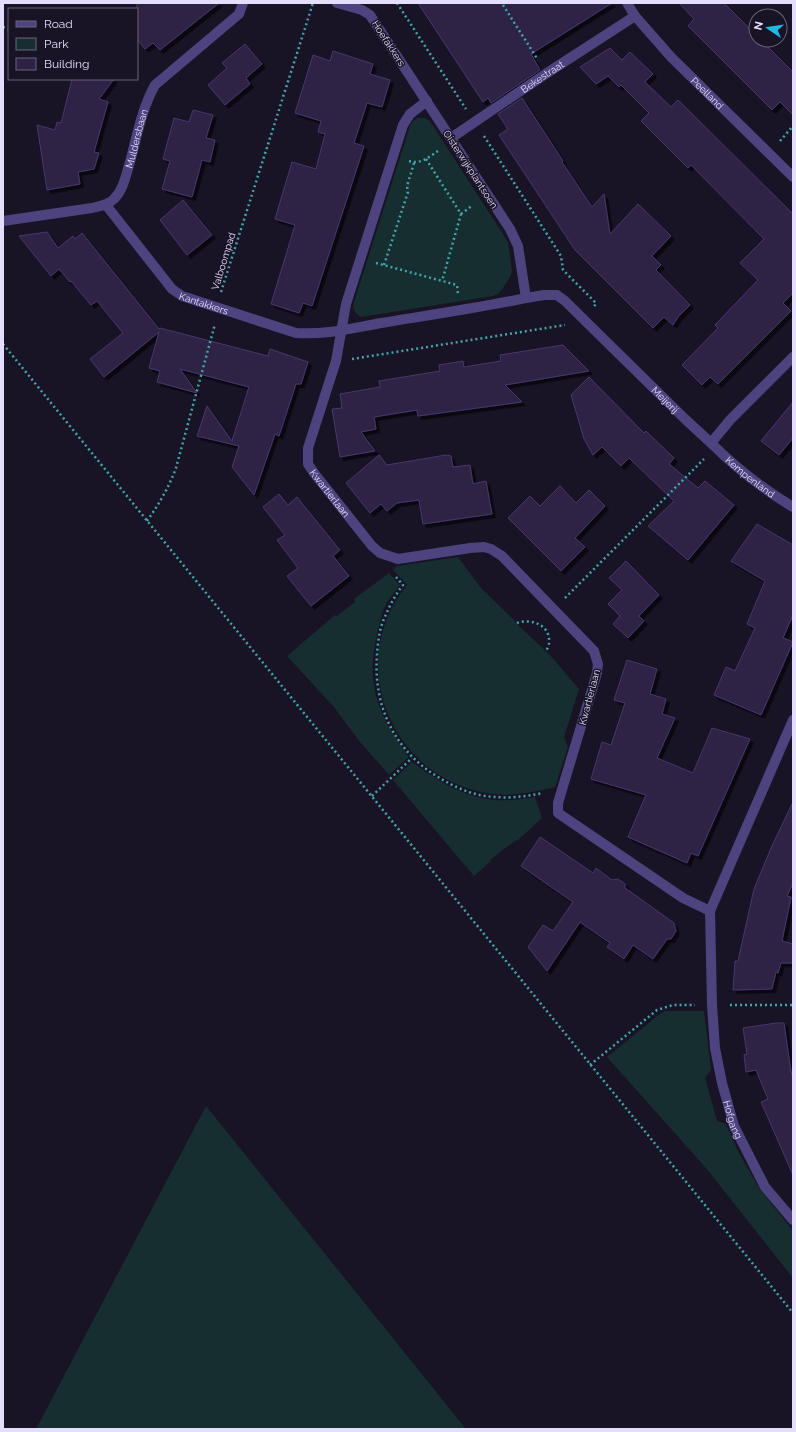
<svg xmlns="http://www.w3.org/2000/svg" width="796" height="1432" font-family="Raleway,sans-serif">
<style>
.green{fill:#172e30}
.building{fill:#2d2245;stroke:#48376e;filter:url(#shadow)}
.lines{fill:none;stroke-linecap:round;stroke-linejoin:round}
.path{stroke:#40a6ab;stroke-width:2.5;stroke-dasharray:2 3;stroke-linecap:butt}
.minor{stroke:#4d447f;stroke-width:10}
.labels{text-anchor:middle;stroke-width:3;stroke-linejoin:round;paint-order:stroke}
.street-label{font-size:10px;fill:#e4ddfb;stroke:#191326}
</style>
<defs>
<filter id="shadow"><feDropShadow dx="3.5" dy="3.5" stdDeviation="0" flood-color="#0009"/></filter>
</defs>
<rect width="100%" height="100%" fill="#191326"/>
<!-- green -->
<path class="green" d="M 418,118 L 424,118 L 430,121 L 508,242 L 512,271 L 510,277 L 503,288 L 498,294 L 493,296 L 361,317 C 355,313 352,309 354,302 L 410,126 L 413,121 Z
M 458,557 L 481,588 L 515,621 L 519,626 L 549,654 L 579,689 L 564,737 L 568,747 L 555,787 C 530,793 506,798 481,792 C 387,771 346,660 407,585 L 393,570 L 397,566 Z
M 389,573 L 400,585 C 395,592 388,600 384,608 C 381,616 379,626 377,635 C 365,685 379,717 409,757 L 389,775 L 360,742 L 334,707 L 287,656 L 335,615 L 337,616 L 355,602 L 354,599 Z
M 412,762 C 437,780 463,797 495,800 C 508,801 522,799 535,797 L 542,818 L 517,841 L 516,840 L 490,860 L 491,861 L 474,876 L 393,780 Z
M 665,1011 L 704,1011 L 711,1070 L 705,1078 L 717,1121 L 726,1124 L 739,1153 L 759,1188 L 793,1231 L 793,1278 L 706,1168 L 607,1057 L 656,1017 Z
M 206,1106 L 466,1429 L 36,1429 Z"/>
<!-- building -->
<path class="building" d="M 137,3 L 219,3 L 160,50 L 153,43 L 145,49 L 137,39 Z
M 418,3 L 612,3 L 531,54 L 540,70 L 491,103 L 488,98 L 483,102 Z
M 679,3 L 724,3 L 756,35 L 756,40 L 761,40 L 793,72 L 793,115 L 780,102 L 772,110 L 688,26 L 694,19 Z
M 245,44 L 262,64 L 246,78 L 250,84 L 225,105 L 208,85 L 227,68 L 222,63 Z
M 610,48 L 622,60 L 630,52 L 653,74 L 645,82 L 671,107 L 678,100 L 793,214 L 793,293 L 783,303 L 791,311 L 718,384 L 710,377 L 702,385 L 682,365 L 718,328 L 715,325 L 758,280 L 740,263 L 764,239 L 691,165 L 688,168 L 641,121 L 649,113 L 621,85 L 619,87 L 608,76 L 596,84 L 580,67 Z
M 333,51 L 373,64 L 370,74 L 390,80 L 382,107 L 367,103 L 354,143 L 364,146 L 358,165 L 312,306 L 303,303 L 299,313 L 271,304 L 295,225 L 275,219 L 292,162 L 316,169 L 325,134 L 318,132 L 321,121 L 295,113 L 313,55 L 330,61 Z
M 72,79 L 114,79 L 99,99 L 108,102 L 94,152 L 99,153 L 94,169 L 78,172 L 80,184 L 47,190 L 37,125 L 55,130 L 57,122 L 61,123 Z
M 522,98 L 563,161 L 562,162 L 592,207 L 604,194 L 610,234 L 638,204 L 671,236 L 652,256 L 661,265 L 656,270 L 690,305 L 678,317 L 673,325 L 664,317 L 653,328 L 575,250 L 550,212 L 499,135 L 508,129 L 498,114 Z
M 193,110 L 213,115 L 206,138 L 215,140 L 210,162 L 202,160 L 192,197 L 162,189 L 170,161 L 163,159 L 174,118 L 189,122 Z
M 183,200 L 212,235 L 187,255 L 160,220 Z
M 47,232 L 58,248 L 73,236 L 75,239 L 82,233 L 159,329 L 160,328 L 268,356 L 270,349 L 308,362 L 301,384 L 296,384 L 279,436 L 275,434 L 254,495 L 232,467 L 239,446 L 197,436 L 207,406 L 232,441 L 249,387 L 180,369 L 197,393 L 157,382 L 160,371 L 149,368 L 159,332 L 104,377 L 90,359 L 123,333 L 97,301 L 91,305 L 71,281 L 70,282 L 59,269 L 51,276 L 19,236 Z
M 563,345 L 589,371 L 505,385 L 522,402 L 418,416 L 417,410 L 374,417 L 376,429 L 361,432 L 375,451 L 340,457 L 332,409 L 342,408 L 340,394 L 380,387 L 379,381 L 440,371 L 439,365 L 463,361 L 464,367 L 482,364 L 501,361 L 500,355 Z
M 589,377 L 644,433 L 646,431 L 674,458 L 669,464 L 698,488 L 705,481 L 734,505 L 688,560 L 648,526 L 674,501 L 629,458 L 621,466 L 602,447 L 593,455 L 584,439 L 571,395 Z
M 793,402 L 793,438 L 779,455 L 761,441 Z
M 379,455 L 387,465 L 446,455 L 451,456 L 453,467 L 470,465 L 473,484 L 486,481 L 492,514 L 423,524 L 419,500 L 397,503 L 387,511 L 381,504 L 370,513 L 346,483 Z
M 560,486 L 576,503 L 589,490 L 605,506 L 575,538 L 585,547 L 561,571 L 508,518 L 530,496 L 540,506 Z
M 279,494 L 288,505 L 297,497 L 340,550 L 333,556 L 349,576 L 311,606 L 287,576 L 298,568 L 277,540 L 285,535 L 263,507 Z
M 757,524 L 793,545 L 793,615 L 783,638 L 793,642 L 761,715 L 714,695 L 726,667 L 735,671 L 755,628 L 747,624 L 765,581 L 731,561 Z
M 626,561 L 659,595 L 639,616 L 644,621 L 628,638 L 613,624 L 620,616 L 608,604 L 622,590 L 609,578 Z
M 627,660 L 657,669 L 650,694 L 666,699 L 662,714 L 675,718 L 657,758 L 693,773 L 712,728 L 750,739 L 698,856 L 691,853 L 687,863 L 628,837 L 646,795 L 591,779 L 602,742 L 611,745 L 625,703 L 614,700 Z
M 793,802 L 793,883 L 787,896 L 791,897 L 782,941 L 793,944 L 793,963 L 781,963 L 778,973 L 776,972 L 772,989 L 733,990 L 735,961 L 738,961 L 754,889 L 771,848 Z
M 540,837 L 593,873 L 596,868 L 612,880 L 618,879 L 625,884 L 625,888 L 674,923 L 676,931 L 671,939 L 667,939 L 653,959 L 633,945 L 624,959 L 607,947 L 610,943 L 580,922 L 547,971 L 528,947 L 543,925 L 553,931 L 573,902 L 521,866 Z
M 776,1023 L 784,1023 L 791,1072 L 793,1078 L 793,1175 L 761,1102 L 768,1099 L 756,1070 L 746,1072 L 744,1055 L 747,1054 L 743,1028 Z"/>
<g class="lines">
<!-- path -->
<path class="path" d="M 397,3 L 466,109
M 503,5 L 538,60
M 3,27 L 9,29
M 484,136 L 561,256 L 563,270 L 596,303 L 594,307
M 780,141 L 793,126
M 426,159 L 461,214 L 442,281
M 409,161 C 420,165 429,157 438,151
M 461,214 L 473,205
M 376,263 L 457,285 L 458,294
M 384,265 L 408,192 L 407,186 L 414,163
M 221,292 L 313,3
M 3,344 L 793,1313
M 352,359 L 565,325
M 147,521 C 159,504 169,487 176,468 L 215,324
M 396,577 L 403,585 C 395,595 389,607 384,619 C 379,630 378,643 377,654 C 373,706 394,750 438,777 C 453,786 469,794 486,796 C 505,799 524,797 543,793
M 565,598 L 704,459
M 517,623 C 531,618 551,625 549,643 C 549,645 547,649 546,652
M 372,796 L 412,758
M 730,1005 L 793,1005
M 590,1065 L 657,1010 L 673,1005 L 695,1005"/>
<!-- minor -->
<g class="minor">
<path id="s1" d="M 627,3 L 635,16 L 671,57 L 793,177"/>
<path id="s2" d="M 427,101 L 410,114 L 403,125 L 346,304 L 336,361 L 308,448 L 308,464 L 314,473 L 372,546 L 380,553 L 398,559 L 470,548 L 484,547 L 491,549 L 502,556 L 594,651 L 598,664 L 597,673 L 558,803 L 558,813 L 683,898 L 710,911 L 793,720"/>
<path id="s3" d="M 451,138 L 547,73 L 635,16"/>
<path id="s4" d="M 106,205 L 172,289 L 182,296 L 296,333 C 325,335 353,328 381,323 C 430,315 478,308 526,298 L 518,246 L 510,229 L 370,15 L 362,10 L 337,3"/>
<path id="s5" d="M 3,221 L 92,208 C 100,206 108,205 114,199 C 124,189 126,174 130,162 C 137,136 142,108 155,85 L 239,14 L 243,3"/>
<path id="s6" d="M 526,298 L 544,295 L 557,295 L 565,301 L 685,419 L 711,443 L 730,420 L 793,357"/>
<path id="s7" d="M 711,443 C 735,467 763,489 793,507"/>
<path id="s8" d="M 710,911 L 712,1005 L 715,1048 L 722,1083 L 734,1126 L 765,1187 L 793,1220"/>
</g>
</g>
<g class="labels">
<!-- street labels -->
<g class="street-label">
<text transform="translate(389 43) rotate(57)" y="4">Hoefakkers</text>
<text dy="4" stroke="none"><textPath href="#s3" startOffset="110">Bekestraat</textPath></text>
<text dy="4" stroke="none"><textPath href="#s1" startOffset="121">Peelland</textPath></text>
<text dy="4" stroke="none"><textPath href="#s5" startOffset="179">Muldersbaan</textPath></text>
<text transform="translate(471 169) rotate(57)" y="4">Oisterwijkplantsoen</text>
<text transform="translate(223 261) rotate(-73)" y="4">Valboompad</text>
<text dy="4" stroke="none"><textPath href="#s4" startOffset="142">Kantakkers</textPath></text>
<text dy="4" stroke="none"><textPath href="#s6" startOffset="182">Meijerij</textPath></text>
<text dy="4" stroke="none"><textPath href="#s7" startOffset="52">Kempenland</textPath></text>
<text dy="4" stroke="none"><textPath href="#s2" startOffset="424">Kwartierlaan</textPath></text>
<text transform="translate(589 697) rotate(-75)" y="4">Kwartierlaan</text>
<text dy="4" stroke="none"><textPath href="#s8" startOffset="211">Hofgang</textPath></text>
</g>
</g>
<!-- border -->
<rect width="796" height="1432" fill="none" stroke="#e4ddfb" stroke-width="8"/>
<!-- legend -->
<rect x="8" y="8" width="130" height="72" fill="#191326" stroke="#6a647b"/>
<rect x="16" y="21" width="20" height="6" fill="#4d447f" stroke="#6a647b"/>
<text x="44" y="28" font-size="12" fill="#e4ddfb">Road</text>
<rect x="16" y="38" width="20" height="12" fill="#172e30" stroke="#6a647b"/>
<text x="44" y="48" font-size="12" fill="#e4ddfb">Park</text>
<rect x="16" y="58" width="20" height="12" fill="#2d2245" stroke="#6a647b"/>
<text x="44" y="68" font-size="12" fill="#e4ddfb">Building</text>
<!-- north arrow -->
<g transform="translate(768 28) rotate(283)"><circle r="19" fill="#191326" stroke="#6a647b"/>
<path d="M0-3L7 15L0 10L-7 15Z" fill="#21b9e2"/>
<text y="-6" font-size="11" font-weight="bold" text-anchor="middle" fill="#e4ddfb">N</text>
</g>
</svg>
